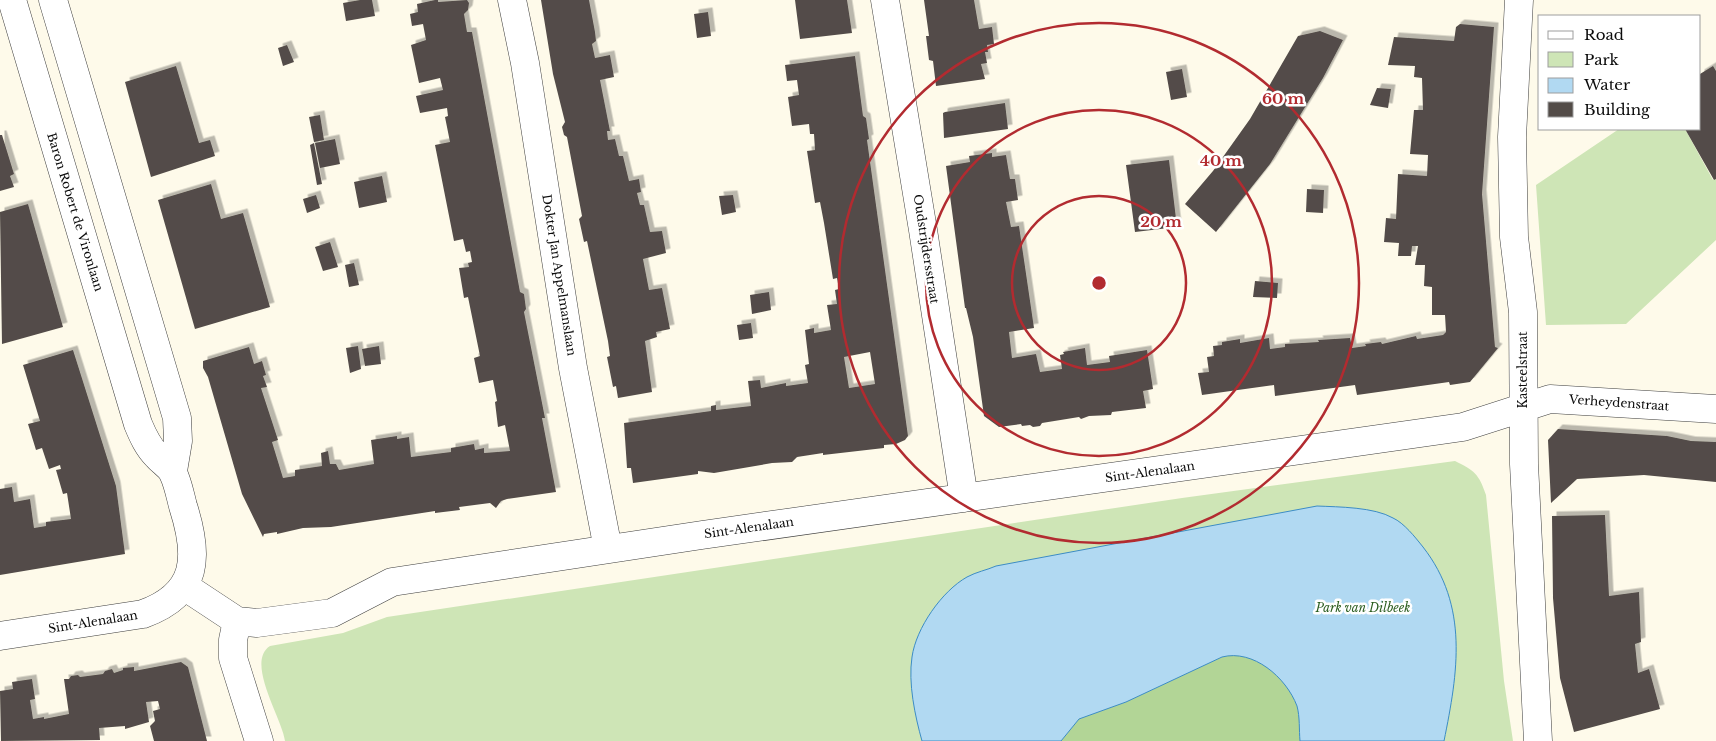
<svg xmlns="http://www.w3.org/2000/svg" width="1716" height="741" font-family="'Libre Baskerville',serif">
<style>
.green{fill:#cee5b6}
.forest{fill:#b2d596}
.water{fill:#b1d9f2;stroke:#3c8cc5}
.building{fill:#534c48;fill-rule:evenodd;filter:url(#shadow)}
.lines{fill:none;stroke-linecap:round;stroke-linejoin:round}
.minor-casing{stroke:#3e3e3e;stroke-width:29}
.minor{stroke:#fff;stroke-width:28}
.ring{fill:none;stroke:#b22b30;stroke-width:2.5}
.labels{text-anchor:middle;stroke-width:5;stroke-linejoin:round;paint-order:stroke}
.street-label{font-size:12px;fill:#0b0b0b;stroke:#fff}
.park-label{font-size:12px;font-style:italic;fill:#2c5e20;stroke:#fff}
.centre{fill:#b22b30;stroke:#fff;stroke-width:2.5}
.ring-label{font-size:15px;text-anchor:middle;font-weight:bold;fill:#b22b30;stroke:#fff;stroke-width:5;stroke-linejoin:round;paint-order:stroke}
</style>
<defs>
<filter id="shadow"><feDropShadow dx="4.5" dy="-4.5" stdDeviation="0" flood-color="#0004"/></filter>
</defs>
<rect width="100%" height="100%" fill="#fefaea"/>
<!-- green -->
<path class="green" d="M 1619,129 L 1685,129 L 1713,180 L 1716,179 L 1716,240 L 1626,324 L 1546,325 L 1536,185 Z
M 1455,461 C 1474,470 1479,474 1486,495 L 1504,681 L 1513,741 L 285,741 C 282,718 245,662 270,646 L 343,633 L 387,617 L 1182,498 Z"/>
<!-- forest -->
<path class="forest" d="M 1233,655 C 1260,655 1288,681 1297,706 C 1300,717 1300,730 1300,741 L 1061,741 L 1079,719 L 1126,702 L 1222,657 Z"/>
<!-- water -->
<path class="water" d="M 1317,506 C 1339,507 1374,507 1393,518 C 1404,523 1415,537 1423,547 C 1469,606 1458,672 1444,741 L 1300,741 C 1299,730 1300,717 1297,706 C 1286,677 1253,649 1222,657 L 1126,702 L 1079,719 L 1061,741 L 922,741 C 915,716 908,683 912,657 C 916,628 942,591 967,577 C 976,572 987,570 996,566 Z"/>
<!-- building -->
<path class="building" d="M 360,0 L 372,0 L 375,16 L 346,21 L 343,3 Z
M 435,0 L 438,0 L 438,2 L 467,0 L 469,3 L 468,10 L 464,14 L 467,32 L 472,32 L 520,292 L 524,294 L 526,309 L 524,312 L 545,418 L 542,418 L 556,492 L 507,499 L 501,501 L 496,508 L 490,503 L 459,507 L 460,510 L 435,513 L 435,511 L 331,527 L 303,528 L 277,534 L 277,532 L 264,534 L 263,537 L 242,494 L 208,377 L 203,368 L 203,361 L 249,347 L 254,364 L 262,361 L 266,375 L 263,376 L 267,387 L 261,388 L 278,440 L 272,442 L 283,478 L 295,476 L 295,470 L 322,466 L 321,453 L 328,451 L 330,464 L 336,464 L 339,470 L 374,464 L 371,440 L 397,436 L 397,439 L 409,437 L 411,457 L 451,452 L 451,448 L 474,444 L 475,450 L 484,448 L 484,453 L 510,451 L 505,425 L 498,427 L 495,402 L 497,401 L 493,380 L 479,383 L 474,358 L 480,356 L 468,297 L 464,298 L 459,268 L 469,267 L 468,263 L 472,262 L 470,251 L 466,252 L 463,239 L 454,241 L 435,145 L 450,142 L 445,117 L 448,116 L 447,108 L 420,113 L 416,96 L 443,90 L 440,78 L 419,83 L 411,45 L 426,40 L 423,24 L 412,26 L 410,14 L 418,12 L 417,4 Z
M 541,0 L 589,0 L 595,32 L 596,41 L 592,44 L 595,58 L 610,55 L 614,77 L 600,80 L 610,131 L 607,131 L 608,140 L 615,139 L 619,156 L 623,156 L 629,181 L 639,179 L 641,192 L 637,193 L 640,205 L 644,205 L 650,232 L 662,231 L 666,253 L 643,259 L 649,290 L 662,288 L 670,329 L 656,332 L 657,337 L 645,341 L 652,392 L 618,398 L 616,386 L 613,387 L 607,357 L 610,356 L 608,341 L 587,241 L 584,242 L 579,219 L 582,216 L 567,137 L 564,135 L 562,127 L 565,122 L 553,74 Z
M 795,0 L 847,0 L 852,33 L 800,39 Z
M 924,0 L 974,0 L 979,29 L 992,27 L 994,44 L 987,45 L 988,52 L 985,52 L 987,63 L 981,64 L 985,79 L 936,86 L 933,61 L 929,60 L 926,36 L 929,36 Z
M 708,12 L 711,36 L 697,38 L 694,14 Z
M 1460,24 L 1494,27 L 1482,194 L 1495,347 L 1498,348 L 1470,382 L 1450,385 L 1449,382 L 1357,395 L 1355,385 L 1275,396 L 1274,385 L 1202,395 L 1198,373 L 1209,372 L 1207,357 L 1214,356 L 1213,346 L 1222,345 L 1222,342 L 1240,339 L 1240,343 L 1269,338 L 1270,349 L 1285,347 L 1285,344 L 1319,342 L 1318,340 L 1350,338 L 1352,348 L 1366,346 L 1365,344 L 1381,342 L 1382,344 L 1416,336 L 1417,339 L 1443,335 L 1446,332 L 1445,315 L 1432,315 L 1432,287 L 1424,286 L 1425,265 L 1415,265 L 1418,246 L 1412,246 L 1411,256 L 1398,256 L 1399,243 L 1384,242 L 1386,218 L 1396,219 L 1398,174 L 1427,176 L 1428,155 L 1410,154 L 1414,110 L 1423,110 L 1422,78 L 1414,77 L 1415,66 L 1388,65 L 1394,37 L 1454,41 L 1456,27 Z
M 1320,31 L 1343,40 L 1323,78 L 1270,164 L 1216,232 L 1185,204 L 1213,171 L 1250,119 L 1298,36 Z
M 287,45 L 294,62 L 283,66 L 278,48 Z
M 855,56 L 863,116 L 866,118 L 869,139 L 867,140 L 908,436 L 905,440 L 896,444 L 884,445 L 884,448 L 823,455 L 823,453 L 797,457 L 792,462 L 772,463 L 714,473 L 698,471 L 698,474 L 633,483 L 631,468 L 627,468 L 624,423 L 711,411 L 711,406 L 716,405 L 716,410 L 751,406 L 748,381 L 760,380 L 761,388 L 786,383 L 786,386 L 808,383 L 805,365 L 809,364 L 805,330 L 814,328 L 814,333 L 831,330 L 827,305 L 837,304 L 835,290 L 839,289 L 837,278 L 833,279 L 824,223 L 820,202 L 815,203 L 807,151 L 815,150 L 814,134 L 810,134 L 809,124 L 792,126 L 788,97 L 799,95 L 797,80 L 787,81 L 785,65 ZM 870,352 L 875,384 L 849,388 L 844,357 Z
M 176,66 L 199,143 L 210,140 L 215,156 L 151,177 L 125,82 Z
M 1713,66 L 1716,71 L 1716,179 L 1714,180 L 1685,129 L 1700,129 L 1700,74 Z
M 1182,69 L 1187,97 L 1171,100 L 1166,72 Z
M 1377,88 L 1391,89 L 1388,108 L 1370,105 Z
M 1005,103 L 1008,129 L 944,138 L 943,113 L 945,112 Z
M 320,115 L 324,140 L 314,142 L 309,117 Z
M 0,135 L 2,135 L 14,174 L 10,176 L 14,187 L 0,191 Z
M 335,139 L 340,164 L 320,168 L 315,143 Z
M 314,143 L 322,184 L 317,185 L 310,145 Z
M 992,153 L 992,157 L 1006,155 L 1010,179 L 1015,179 L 1018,200 L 1006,202 L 1011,227 L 1019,226 L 1034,328 L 1009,332 L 1012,358 L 1036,354 L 1040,372 L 1062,369 L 1060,355 L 1064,354 L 1063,352 L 1085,348 L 1087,365 L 1110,362 L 1109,356 L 1147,350 L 1153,389 L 1143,391 L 1146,408 L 1112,412 L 1111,415 L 1089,416 L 1081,419 L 1079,417 L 1042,423 L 1040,426 L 1033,427 L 1030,425 L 1022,426 L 1021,424 L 999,427 L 984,416 L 973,337 L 966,308 L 965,308 L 946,166 L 970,162 L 969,156 Z
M 1169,160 L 1177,227 L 1135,232 L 1126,165 Z
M 382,176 L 387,202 L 359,208 L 354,182 Z
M 211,184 L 221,219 L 243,213 L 270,307 L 195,329 L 158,200 Z
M 1307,189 L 1324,190 L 1323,213 L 1306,212 Z
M 316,195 L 320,208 L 307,213 L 303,199 Z
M 733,195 L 736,212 L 722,215 L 719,196 Z
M 28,204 L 63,327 L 2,344 L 0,212 Z
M 330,242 L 338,267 L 323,271 L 315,247 Z
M 354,263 L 359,285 L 349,287 L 345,265 Z
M 1255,281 L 1278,283 L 1277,298 L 1253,297 Z
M 769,292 L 771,310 L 752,314 L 750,295 Z
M 751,323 L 753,338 L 739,340 L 737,325 Z
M 358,346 L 361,369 L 350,373 L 346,348 Z
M 379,346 L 381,364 L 365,366 L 362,349 Z
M 73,350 L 116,486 L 125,554 L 0,575 L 0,489 L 12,487 L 14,502 L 30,499 L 34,528 L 46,526 L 46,522 L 71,519 L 67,493 L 63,494 L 56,470 L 61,469 L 60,465 L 49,469 L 42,448 L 36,450 L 28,424 L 40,421 L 23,365 Z
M 1558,429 L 1667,436 L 1691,441 L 1716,442 L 1716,482 L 1644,475 L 1577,479 L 1551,503 L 1548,440 Z
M 1605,515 L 1609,596 L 1639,592 L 1641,642 L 1635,644 L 1638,673 L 1649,669 L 1660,709 L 1574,732 L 1560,678 L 1553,598 L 1552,516 Z
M 181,662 L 188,667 L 207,741 L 154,741 L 150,726 L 155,721 L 153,711 L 160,709 L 158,701 L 146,702 L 149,722 L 125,729 L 125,726 L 99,728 L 100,740 L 1,741 L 0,691 L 13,689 L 12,682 L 32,679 L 35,699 L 30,700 L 33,719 L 44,717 L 44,719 L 69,714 L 64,679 L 69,679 L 71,676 L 78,675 L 80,677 L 103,674 L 105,671 L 112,669 L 114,673 L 123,670 L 123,668 L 134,667 L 134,671 Z"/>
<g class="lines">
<!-- minor casing -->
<g class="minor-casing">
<path id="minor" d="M 53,0 L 177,418 L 178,441 L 173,471
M 512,0 L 525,63 L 573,368 L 608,549
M 885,0 L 923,230 L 964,498
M 1519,0 L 1512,137 L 1514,237 L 1523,312 L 1524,464 L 1538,741
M 184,586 L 237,621 L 257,623 L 332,613 L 392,582 L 702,535 L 1463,427 L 1550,399 L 1716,409
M 237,621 L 233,640 L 233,658 L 259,741
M 0,636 L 143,614 C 199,594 199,556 183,506 C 180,495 178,483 173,473 C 170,466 162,462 157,456 C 148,447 143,436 138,424 L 12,0"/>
</g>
<!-- minor -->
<use href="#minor" class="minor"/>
</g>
<!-- distance rings -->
<g class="ring">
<circle cx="1099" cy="283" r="87"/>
<circle cx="1099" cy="283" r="173"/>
<circle cx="1099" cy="283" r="260"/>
</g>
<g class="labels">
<!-- street labels -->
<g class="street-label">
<text transform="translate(75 212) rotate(73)" y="4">Baron Robert de Vironlaan</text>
<text transform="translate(926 249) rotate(81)" y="4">Oudstrijdersstraat</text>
<text transform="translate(559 275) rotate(81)" y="4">Dokter Jan Appelmanslaan</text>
<text transform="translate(1523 370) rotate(-90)" y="4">Kasteelstraat</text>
<text transform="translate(1619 403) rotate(4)" y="4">Verheydenstraat</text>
<text transform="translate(1150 472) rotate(-8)" y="4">Sint-Alenalaan</text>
<text transform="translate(749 528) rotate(-8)" y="4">Sint-Alenalaan</text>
<text transform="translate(93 622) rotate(-9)" y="4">Sint-Alenalaan</text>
</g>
<!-- park labels -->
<g class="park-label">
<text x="1363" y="612">Park van Dilbeek</text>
</g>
</g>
<circle cx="1099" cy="283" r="8" class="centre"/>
<g class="ring-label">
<text x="1283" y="104">60 m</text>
<text x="1221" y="166">40 m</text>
<text x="1161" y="227">20 m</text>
</g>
<!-- legend -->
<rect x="1538" y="15" width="162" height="115" fill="#ffffff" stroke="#9d9d9d"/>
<rect x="1548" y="31" width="25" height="8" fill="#ffffff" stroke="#9d9d9d"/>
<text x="1584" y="40" font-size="15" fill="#0b0b0b">Road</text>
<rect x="1548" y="52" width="25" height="15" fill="#cee5b6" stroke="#9d9d9d"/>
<text x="1584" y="65" font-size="15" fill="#0b0b0b">Park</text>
<rect x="1548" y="78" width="25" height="15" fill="#b1d9f2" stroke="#9d9d9d"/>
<text x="1584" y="90" font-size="15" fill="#0b0b0b">Water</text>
<rect x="1548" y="102" width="25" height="15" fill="#534c48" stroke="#9d9d9d"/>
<text x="1584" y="115" font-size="15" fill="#0b0b0b">Building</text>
</svg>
